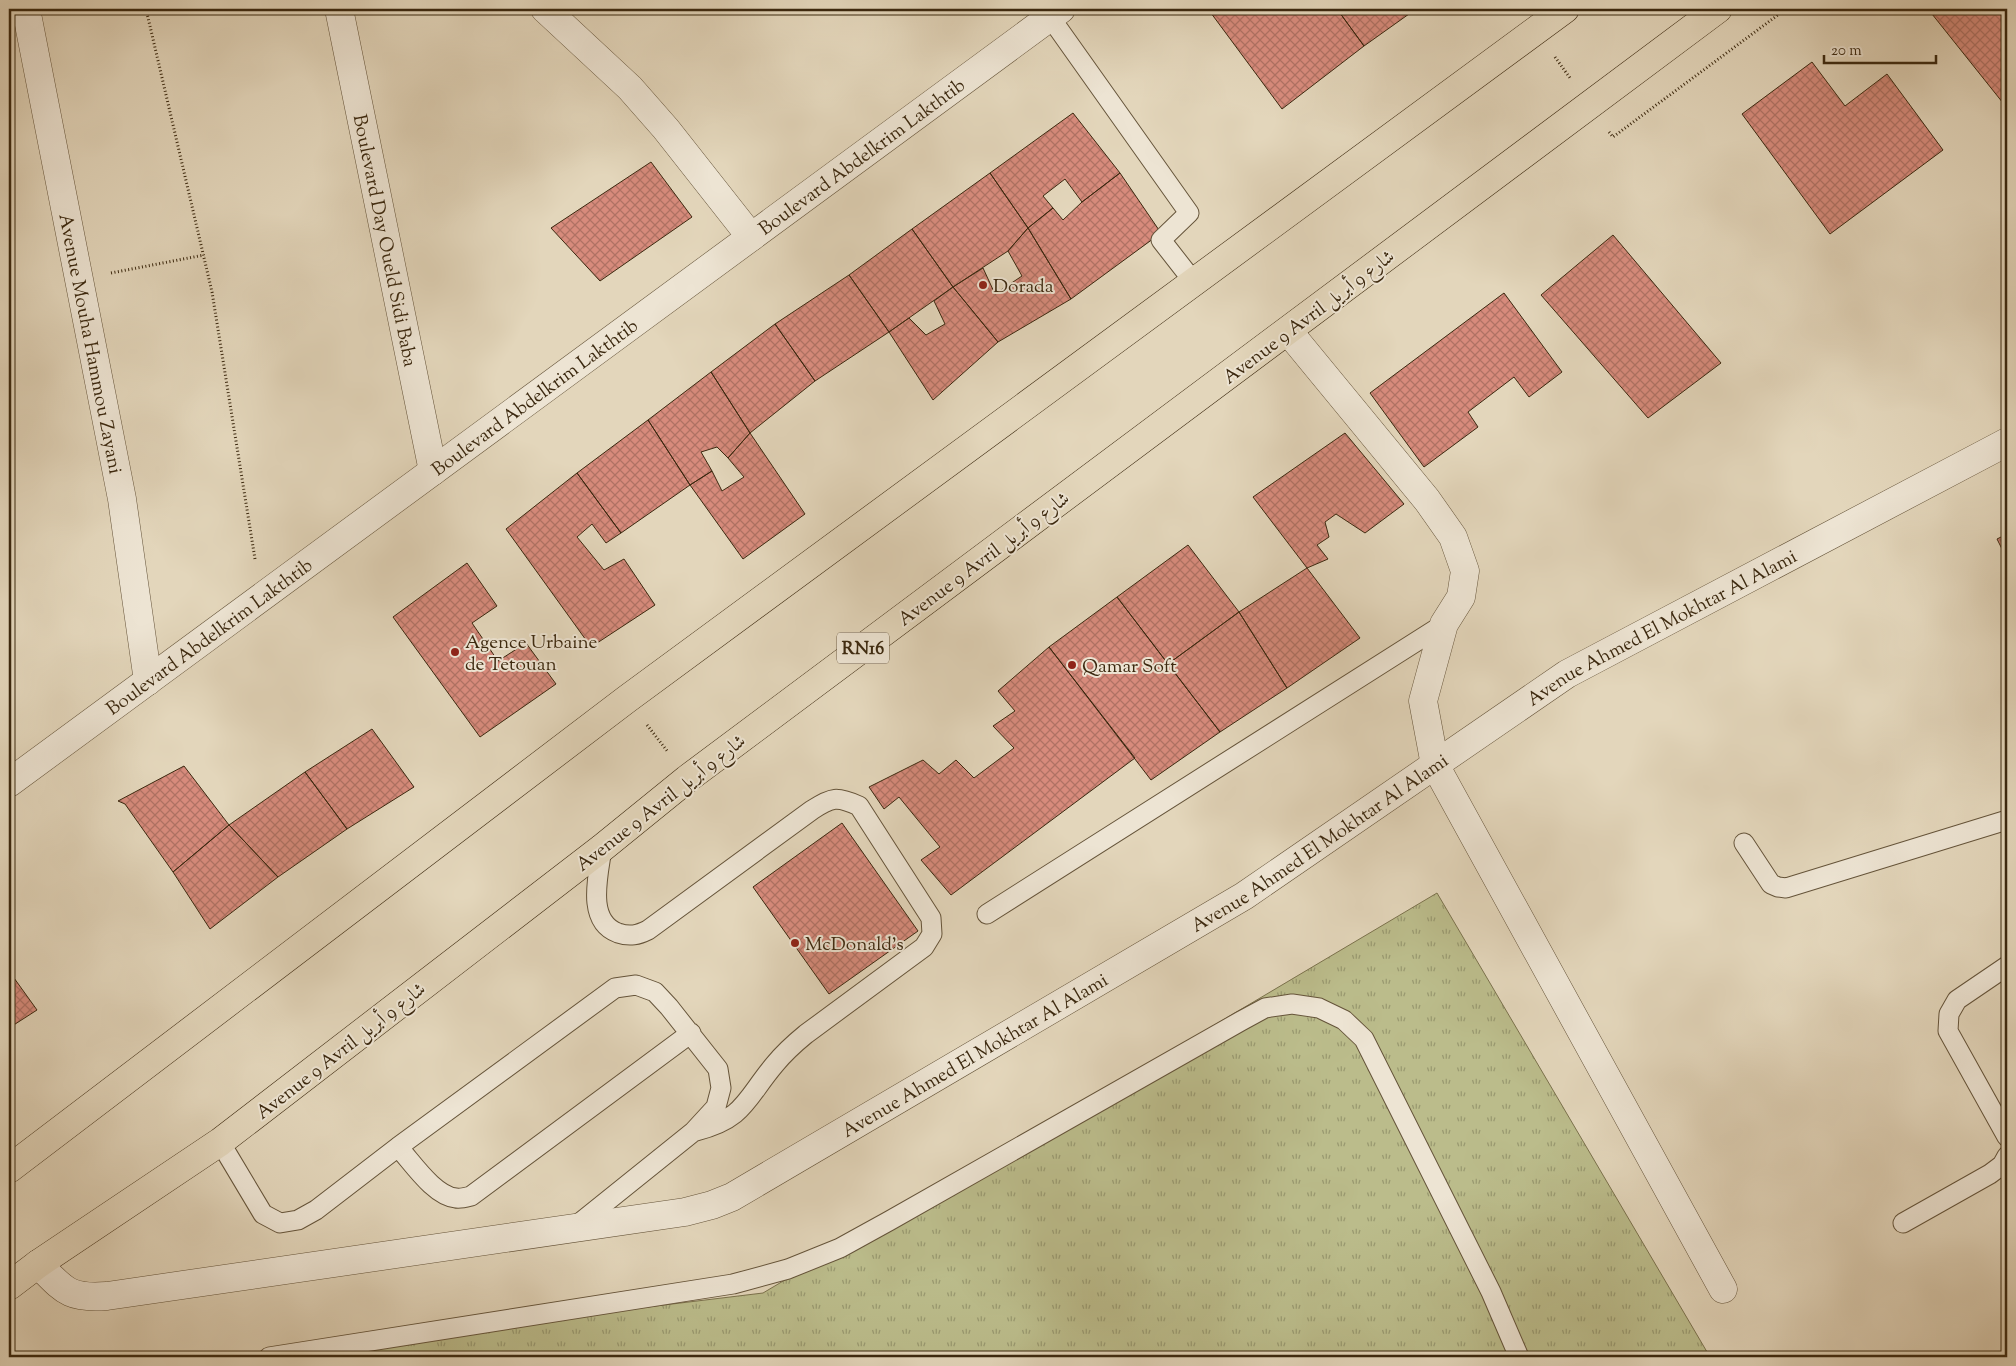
<svg xmlns="http://www.w3.org/2000/svg" width="2016" height="1366" font-family="'Sorts Mill Goudy',Amiri,serif">
<style>
.grass{fill:url(#grass-tufts);stroke:#7b724d}
.building{fill:url(#building-cross-hatch);stroke:#3b280f}
.lines{fill:none;stroke-linecap:round;stroke-linejoin:round}
.service-casing{stroke:#65543a;stroke-width:21}
.minor-casing{stroke:#65543a;stroke-width:29}
.tertiary-casing{stroke:#65543a;stroke-width:29}
.trunk-casing{stroke:#3b280f;stroke-width:29}
.path{stroke:#3b280f;stroke-width:3;stroke-dasharray:1 2.5;stroke-linecap:butt}
.service{stroke:#ede4d3;stroke-width:19}
.minor{stroke:#ede4d3;stroke-width:28}
.tertiary{stroke:#ede4d3;stroke-width:28}
.trunk{stroke:#e3d6bb;stroke-width:28}
.poi-dot{fill:#8f2418;stroke:#ede4d3;stroke-width:2}
.labels{text-anchor:middle;stroke-width:4;stroke-linejoin:round;paint-order:stroke}
.shield{fill:#ede4d3;stroke:#70604a;stroke-width:1}
.shield-label{font-size:18px;font-weight:bold;fill:#3b280f}
.street-label{font-size:19px;fill:#3b280f;stroke:#ede4d3}
.poi-label{font-size:19px;fill:#3b280f;stroke:#ede4d3;text-anchor:start}
</style>
<defs>
<pattern id="grass-tufts" width="24" height="20" patternUnits="userSpaceOnUse" patternTransform="scale(1.25)"><rect width="24" height="20" fill="#bbbc8b"/><path d="M3 7l-1-3M5 7V3M7 7l1-3M15 17l-1-3M17 17v-4M19 17l1-3" fill="none" stroke="#999970"/></pattern>
<pattern id="building-cross-hatch" width="8" height="8" patternUnits="userSpaceOnUse" patternTransform="scale(1.25)"><rect width="8" height="8" fill="#d78b7c"/><path d="M0 0l8 8M0 8l8-8" fill="none" stroke="#b07264"/></pattern>
</defs>
<rect width="100%" height="100%" fill="#e3d6bb"/>
<filter id="stains"><feTurbulence type="fractalNoise" baseFrequency=".004" numOctaves="4"/><feColorMatrix values="0 0 0 0 .2 0 0 0 0 .09 0 0 0 0 .02 0 0 0 .5 -.17"/></filter>
<radialGradient id="worn" r=".72"><stop offset=".6" stop-color="#630" stop-opacity="0"/><stop offset="1" stop-color="#630" stop-opacity=".3"/></radialGradient>
<!-- grass -->
<path class="grass" d="M 1437,893 L 1710,1357 L 235,1357 L 763,1293 Z"/>
<!-- building -->
<path class="building" d="M 1208,9 L 1337,9 L 1364,46 L 1282,109 Z
M 1337,9 L 1416,9 L 1364,46 Z
M 1928,9 L 2007,9 L 2007,108 Z
M 1812,62 L 1845,106 L 1887,74 L 1943,150 L 1830,234 L 1742,114 Z
M 1073,113 L 1120,173 L 1082,202 L 1065,179 L 1043,196 L 1053,208 L 1028,228 L 990,173 Z
M 651,162 L 692,217 L 600,281 L 551,228 Z
M 990,173 L 1028,228 L 1008,251 L 953,287 L 912,229 Z
M 1120,173 L 1161,233 L 1071,299 L 1028,228 L 1053,208 L 1063,220 L 1082,202 Z
M 1028,228 L 1071,299 L 998,342 L 953,287 L 983,268 L 995,294 L 1022,276 L 1008,251 Z
M 912,229 L 953,287 L 889,332 L 849,275 Z
M 1613,235 L 1721,363 L 1648,418 L 1541,295 Z
M 849,275 L 889,332 L 815,381 L 775,324 Z
M 953,287 L 998,342 L 933,400 L 889,332 L 909,318 L 926,335 L 945,324 L 934,301 Z
M 1504,293 L 1562,372 L 1529,397 L 1514,377 L 1468,412 L 1478,427 L 1424,467 L 1370,393 Z
M 775,324 L 815,381 L 750,433 L 711,372 Z
M 711,372 L 750,433 L 728,458 L 717,447 L 701,452 L 712,471 L 690,485 L 648,420 Z
M 648,420 L 690,485 L 621,533 L 577,473 Z
M 750,433 L 805,514 L 743,559 L 690,485 L 712,471 L 722,491 L 744,477 L 728,458 Z
M 1345,433 L 1404,504 L 1365,533 L 1336,514 L 1325,522 L 1329,537 L 1317,545 L 1328,559 L 1307,568 L 1253,497 Z
M 577,473 L 621,533 L 606,543 L 592,524 L 577,537 L 604,570 L 624,559 L 655,605 L 591,647 L 506,529 Z
M 2007,534 L 2007,559 L 1997,539 Z
M 1188,545 L 1239,612 L 1168,664 L 1117,597 Z
M 467,563 L 497,606 L 472,623 L 498,661 L 526,643 L 556,684 L 480,737 L 393,617 Z
M 1307,568 L 1360,638 L 1287,688 L 1239,612 Z
M 1117,597 L 1220,732 L 1151,780 L 1049,647 Z
M 1239,612 L 1287,688 L 1220,732 L 1168,664 Z
M 1049,647 L 1135,758 L 951,895 L 921,860 L 940,847 L 899,797 L 884,809 L 869,787 L 923,760 L 939,774 L 956,760 L 974,778 L 1014,748 L 993,726 L 1015,711 L 998,691 Z
M 372,729 L 414,787 L 347,829 L 305,772 Z
M 184,766 L 229,825 L 173,872 L 125,804 L 118,801 Z
M 305,772 L 347,829 L 278,877 L 229,825 Z
M 842,823 L 918,931 L 829,994 L 753,887 Z
M 229,825 L 278,877 L 210,929 L 173,872 Z
M 9,971 L 37,1010 L 9,1028 Z"/>
<g class="lines">
<!-- service casing -->
<g class="service-casing">
<path id="service" d="M 1050,17 L 1189,213 L 1161,240 L 1193,281
M 1744,843 L 1771,884 L 1778,887 L 1786,888 L 2007,820
M 602,848 C 599,873 585,921 618,933 C 630,937 638,935 648,930 L 812,810 C 832,797 837,796 859,806 L 931,918 L 932,934 L 924,947 L 806,1034 C 795,1043 784,1053 775,1064 C 746,1098 745,1119 696,1131
M 987,914 L 1444,624
M 2007,966 L 1957,1000 L 1949,1014 L 1948,1031 L 2007,1137
M 220,1142 L 263,1214 L 280,1223 L 298,1220 L 316,1210 L 398,1147 L 615,988 L 636,985 L 655,992 L 669,1007 L 718,1069 L 721,1088 L 716,1107 L 693,1132 L 576,1226
M 398,1147 C 412,1162 434,1196 456,1198 C 460,1199 467,1197 471,1196 L 691,1033
M 1903,1223 L 1990,1174 L 2002,1165 L 2007,1156
M 269,1357 L 733,1284 L 788,1269 L 840,1248 L 889,1221 L 1241,1021 L 1265,1008 L 1292,1004 L 1319,1008 L 1344,1020 L 1364,1039 L 1491,1292 L 1519,1357"/>
</g>
<!-- minor casing -->
<g class="minor-casing">
<g id="minor">
<path id="s1" d="M 26,9 L 122,499 L 148,681"/>
<path id="s2" d="M 339,9 L 433,471"/>
<path d="M 545,9 L 630,88 L 666,129 L 751,237"/>
<path d="M 1288,331 L 1427,500 L 1453,537 L 1465,571 L 1461,597 L 1444,624 L 1423,701 L 1435,765 L 1723,1289"/>
<path id="s3" d="M 9,783 L 1061,9"/>
</g>
</g>
<!-- tertiary casing -->
<g class="tertiary-casing">
<g id="tertiary">
<path id="s4" d="M 38,1264 C 64,1290 68,1299 107,1296 L 685,1212 L 712,1205 L 732,1197 L 1244,896 L 1567,674 L 2007,442"/>
</g>
</g>
<!-- trunk casing -->
<g class="trunk-casing">
<path id="trunk" d="M 9,1169 L 627,699 L 1565,9
M 9,1286 L 38,1264 L 220,1142 L 602,848 L 687,779 L 1718,9"/>
</g>
<!-- path -->
<path class="path" d="M 146,9 L 212,292 L 255,559
M 1555,57 L 1570,78
M 1609,132 L 1613,137 L 1786,9
M 111,273 L 204,255
M 647,725 L 668,752"/>
<!-- service -->
<use href="#service" class="service"/>
<!-- minor -->
<use href="#minor" class="minor"/>
<!-- tertiary -->
<use href="#tertiary" class="tertiary"/>
<!-- trunk -->
<use href="#trunk" class="trunk"/>
</g>
<!-- markers -->
<g class="poi-dot">
<circle cx="983" cy="285" r="5"/>
<circle cx="455" cy="652" r="5"/>
<circle cx="1072" cy="665" r="5"/>
<circle cx="795" cy="943" r="5"/>
</g>
<g class="labels">
<!-- shield labels -->
<rect class="shield" x="837" y="632.5" width="52" height="31" rx="4"/>
<g class="shield-label">
<text x="863" y="654">RN16</text>
</g>
<!-- street labels -->
<g class="street-label">
<text dy="7" stroke="none"><textPath href="#s3" startOffset="1058">Boulevard Abdelkrim Lakthtib</textPath></text>
<text dy="7" stroke="none"><textPath href="#s2" startOffset="236">Boulevard Day Oueld Sidi Baba</textPath></text>
<text transform="translate(1308 316) rotate(-37)" y="7">Avenue 9 Avril شارع 9 أبريل</text>
<text dy="7" stroke="none"><textPath href="#s1" startOffset="341">Avenue Mouha Hammou Zayani</textPath></text>
<text dy="7" stroke="none"><textPath href="#s3" startOffset="652">Boulevard Abdelkrim Lakthtib</textPath></text>
<text transform="translate(983 558) rotate(-37)" y="7">Avenue 9 Avril شارع 9 أبريل</text>
<text dy="7" stroke="none"><textPath href="#s4" startOffset="1805">Avenue Ahmed El Mokhtar Al Alami</textPath></text>
<text dy="7" stroke="none"><textPath href="#s3" startOffset="248">Boulevard Abdelkrim Lakthtib</textPath></text>
<text transform="translate(660 802) rotate(-38)" y="7">Avenue 9 Avril شارع 9 أبريل</text>
<text dy="7" stroke="none"><textPath href="#s4" startOffset="1400">Avenue Ahmed El Mokhtar Al Alami</textPath></text>
<text transform="translate(340 1050) rotate(-38)" y="7">Avenue 9 Avril شارع 9 أبريل</text>
<text dy="7" stroke="none"><textPath href="#s4" startOffset="995">Avenue Ahmed El Mokhtar Al Alami</textPath></text>
</g>
<!-- poi labels -->
<g class="poi-label">
<text x="993" y="292">Dorada</text>
<text x="465" y="648">Agence Urbaine<tspan x="465" dy="22">de Tetouan</tspan></text>
<text x="1082" y="672">Qamar Soft</text>
<text x="805" y="950">McDonald's</text>
</g>
</g>
<!-- margin -->
<rect width="2016" height="1366" fill="none" stroke="#e3d6bb" stroke-width="30"/>
<rect x="10" y="10" width="1996" height="1346" fill="none" stroke="#3b280f" stroke-width="2.5"/>
<rect x="15" y="15" width="1986" height="1336" fill="none" stroke="#3b280f"/>
<!-- scale -->
<path d="M1824 55v8h112v-8" fill="none" stroke="#3b280f" stroke-width="2.5"/>
<text x="1831" y="55" font-size="15" fill="#3b280f" stroke="#ede4d3" stroke-width="4" paint-order="stroke">20 m</text>
<rect width="100%" height="100%" filter="url(#stains)"/>
<rect width="100%" height="100%" fill="url(#worn)"/>
</svg>
